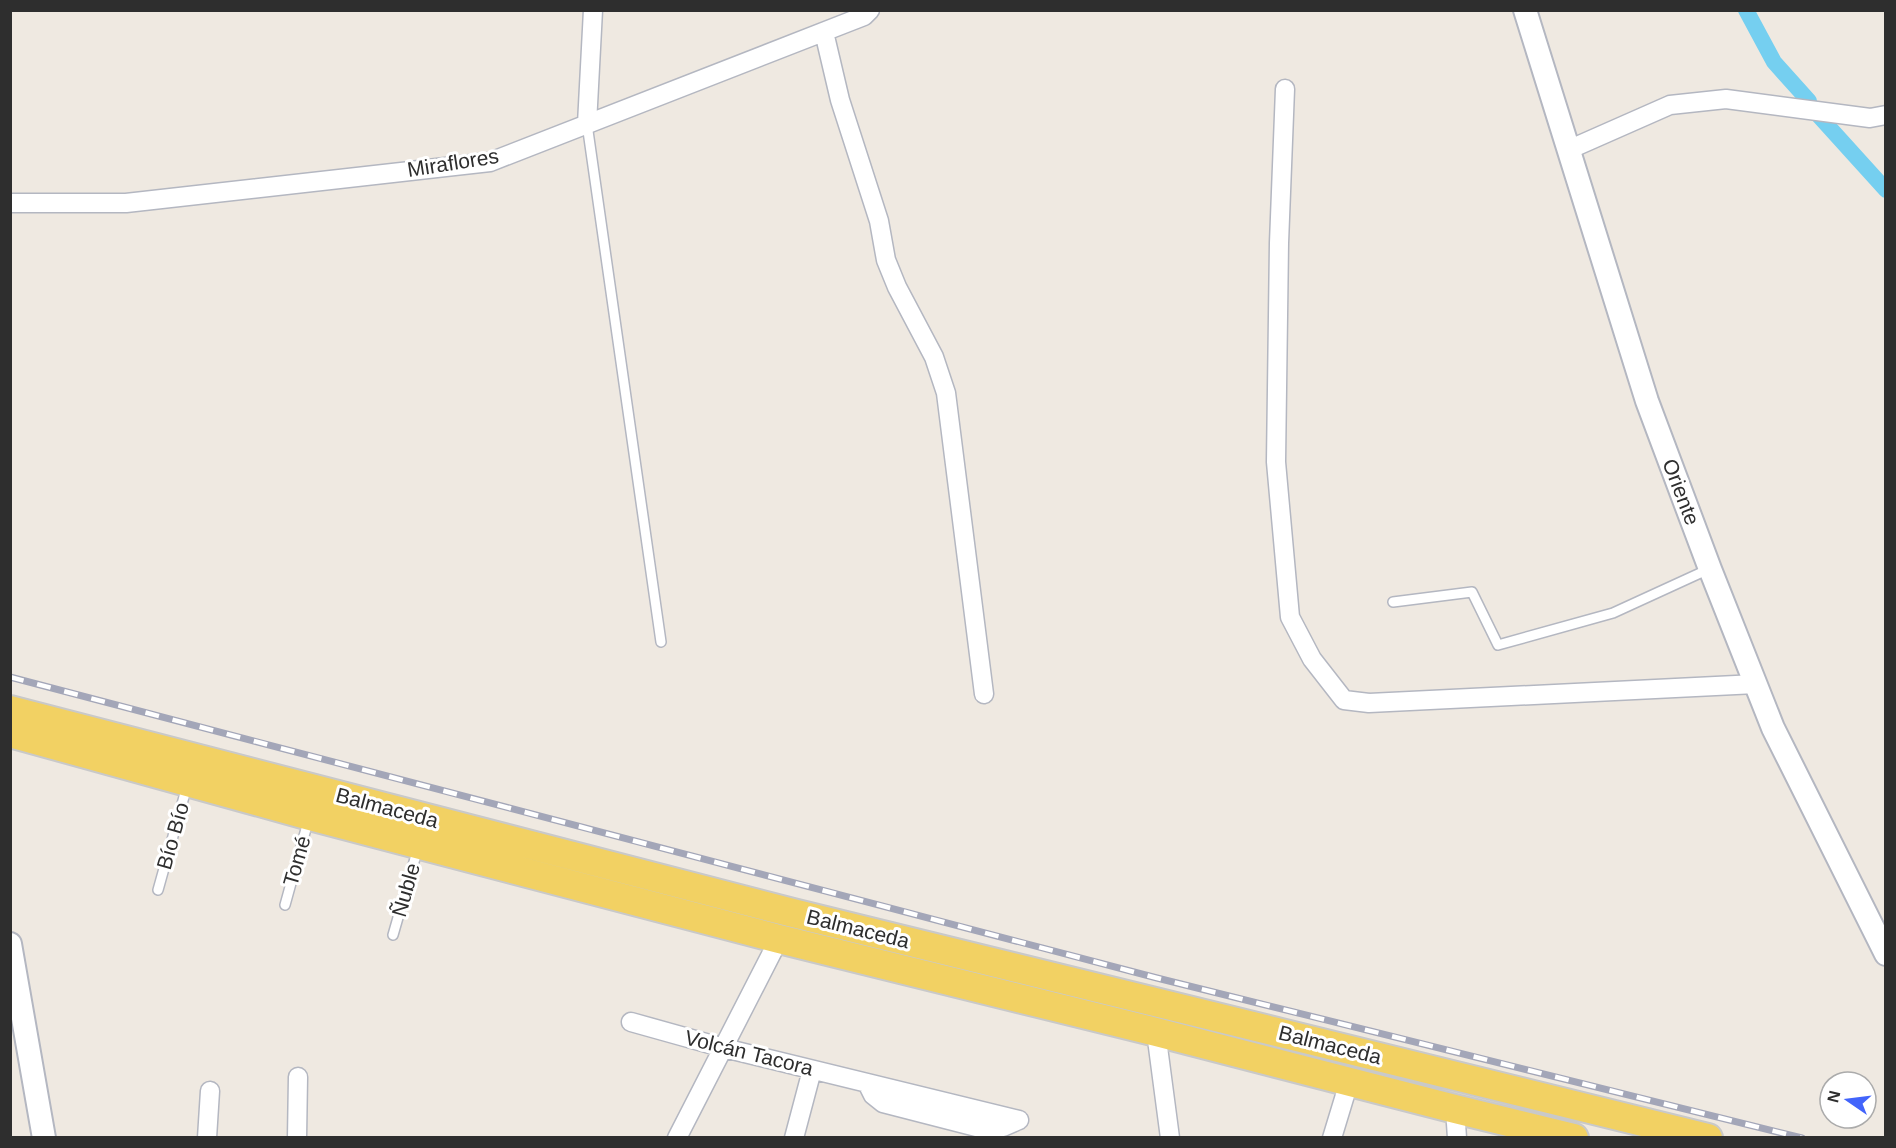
<svg xmlns="http://www.w3.org/2000/svg" width="1896" height="1148" font-family="Arial,sans-serif">
<style>
.lines{fill:none;stroke-linecap:round;stroke-linejoin:round}
.canal{stroke:#75cff0;stroke-width:16}
.service-casing{stroke:#b4b7c1;stroke-width:12}
.minor-casing{stroke:#b4b7c1;stroke-width:21}
.tertiary-casing{stroke:#b4b7c1;stroke-width:26}
.primary-casing{stroke:#c9c9c9;stroke-width:32}
.service{stroke:#fff;stroke-width:9}
.minor{stroke:#fff;stroke-width:18}
.tertiary{stroke:#fff;stroke-width:22}
.primary{stroke:#f2d163;stroke-width:28}
.rail-casing{stroke:#a3a6b8;stroke-width:7}
.rail{stroke:#fff;stroke-width:4.5;stroke-dasharray:14;stroke-linecap:butt}
.labels{text-anchor:middle;stroke-width:6;stroke-linejoin:round;paint-order:stroke}
.street-label{font-size:21px;fill:#2e2e2e;stroke:#fff}
</style>
<rect width="100%" height="100%" fill="#efe9e1"/>
<g class="lines">
<!-- canal -->
<path class="canal" d="M 1746,10 L 1774,62 L 1809,101
M 1819,116 L 1886,190"/>
<!-- service casing -->
<g class="service-casing">
<path id="service" d="M 587,124 L 661,642
M 1393,602 L 1472,592 L 1498,645 L 1613,613 L 1709,569
M 158,890 L 187,786
M 285,905 L 309,818
M 393,935 L 418,848"/>
</g>
<!-- minor casing -->
<g class="minor-casing">
<path id="minor" d="M 824,32 L 840,100 L 879,221 L 886,260 L 897,287 L 934,357 L 946,393 L 984,694
M 1285,89 L 1279,243 L 1276,462 L 1290,617 L 1312,659 L 1344,700 L 1369,703 L 1756,684
M 587,124 L 593,10
M 1568,150 L 1670,105 L 1726,99 L 1870,118 L 1886,115
M 10,203 L 126,203 L 490,162 L 864,16 L 870,10
M 631,1022 L 724,1048 L 1019,1120
M 1156,1032 L 1170,1138
M 867,1083 L 873,1095 L 883,1103 L 988,1130 L 1003,1127 L 1019,1120
M 1455,1109 L 1457,1138
M 207,1138 L 210,1091
M 297,1138 L 298,1077
M 677,1138 L 779,939
M 794,1138 L 812,1070
M 1332,1138 L 1349,1082"/>
</g>
<!-- tertiary casing -->
<g class="tertiary-casing">
<path id="tertiary" d="M 1525,10 L 1647,401 L 1710,569 L 1773,728 L 1886,954
M 10,944 L 44,1138"/>
</g>
<!-- primary casing -->
<g class="primary-casing">
<path id="primary" d="M 10,710 L 793,913 L 1708,1138
M 10,733 L 310,816 L 779,939 L 1156,1032 L 1455,1109 L 1574,1138"/>
</g>
<!-- service -->
<use href="#service" class="service"/>
<!-- minor -->
<use href="#minor" class="minor"/>
<!-- tertiary -->
<use href="#tertiary" class="tertiary"/>
<!-- primary -->
<use href="#primary" class="primary"/>
<!-- rail casing -->
<g class="rail-casing">
<path id="rail" d="M 10,677 L 1157,978 L 1802,1138"/>
</g>
<!-- rail -->
<use href="#rail" class="rail"/>
</g>
<g class="labels">
<!-- street labels -->
<g class="street-label">
<text transform="translate(453 163) rotate(-9)" y="7">Miraflores</text>
<text transform="translate(1681 492) rotate(69)" y="7">Oriente</text>
<text transform="translate(387 808) rotate(15)" y="7">Balmaceda</text>
<text transform="translate(173 836) rotate(-74)" y="7">Bío Bío</text>
<text transform="translate(297 861) rotate(-74)" y="7">Tomé</text>
<text transform="translate(406 890) rotate(-74)" y="7">Ñuble</text>
<text transform="translate(858 929) rotate(14)" y="7">Balmaceda</text>
<text transform="translate(1330 1045) rotate(14)" y="7">Balmaceda</text>
<text transform="translate(749 1053) rotate(14)" y="7">Volcán Tacora</text>
</g>
</g>
<!-- border -->
<rect width="1896" height="1148" fill="none" stroke="#2e2e2e" stroke-width="24"/>
<!-- north arrow -->
<g transform="translate(1848 1100) rotate(284)"><circle r="28" fill="#ffffff" stroke="#ababab" stroke-width="1.5"/>
<path d="M0-4.5L10 22L0 15L-10 22Z" fill="#4264fb"/>
<text y="-9" font-size="16" font-weight="bold" text-anchor="middle" fill="#2e2e2e">N</text>
</g>
</svg>
